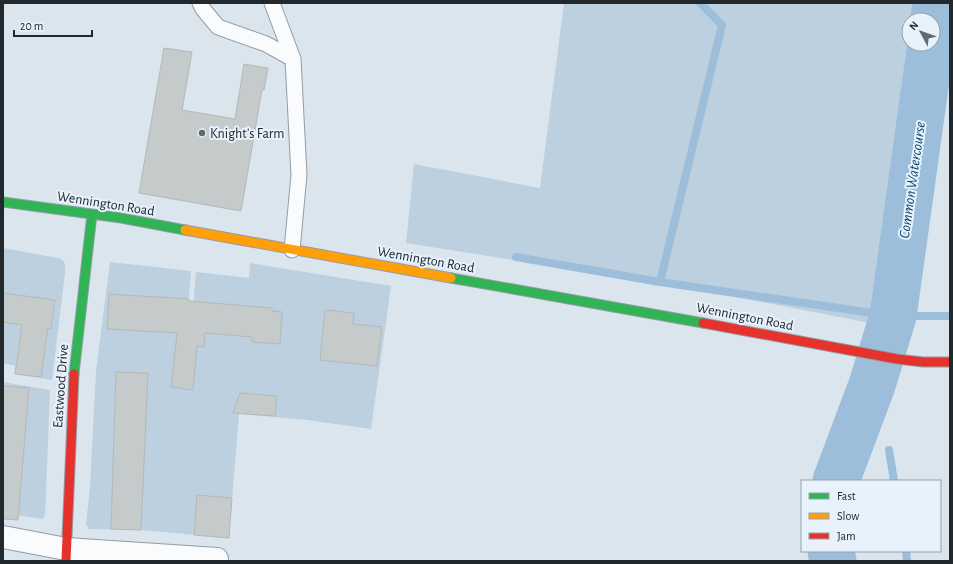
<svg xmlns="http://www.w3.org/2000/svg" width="953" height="564" font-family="'Alegreya Sans',sans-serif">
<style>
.green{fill:#bcd0e0;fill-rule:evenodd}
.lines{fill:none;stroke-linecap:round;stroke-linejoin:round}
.stream{stroke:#9cbeda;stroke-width:8}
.river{stroke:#9cbeda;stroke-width:47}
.building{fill:#c5caca;stroke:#b4b8b9}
.lane-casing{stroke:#959ca3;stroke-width:17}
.street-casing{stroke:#959ca3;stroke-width:24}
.fast-casing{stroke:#959ca3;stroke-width:11}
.slow-casing{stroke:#959ca3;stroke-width:11}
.jam-casing{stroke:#959ca3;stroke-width:11}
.lane{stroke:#fafbfc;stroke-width:15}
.street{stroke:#fafbfc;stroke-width:22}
.fast{stroke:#30b455;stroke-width:9}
.slow{stroke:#ff9f0a;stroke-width:9}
.jam{stroke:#e5322d;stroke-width:9}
.poi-dot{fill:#626a71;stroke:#e7f2fc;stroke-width:1.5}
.labels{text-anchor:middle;stroke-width:4;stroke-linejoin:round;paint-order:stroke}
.poi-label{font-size:14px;fill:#21282e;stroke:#e7f2fc;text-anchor:start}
.street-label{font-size:14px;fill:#21282e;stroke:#e7f2fc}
.water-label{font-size:15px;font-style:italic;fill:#114568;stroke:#e7f2fc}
</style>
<rect width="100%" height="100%" fill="#dbe5ee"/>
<!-- green -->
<path class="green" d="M 564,3 L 938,3 L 901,329 L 689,288 L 406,243 L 414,164 L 540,188 ZM 909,20 L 933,20 L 933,44 L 909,44 Z
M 3,248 L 58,258 C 66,260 65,266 65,273 L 52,380 L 15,374 L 16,366 L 3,363 Z
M 110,262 L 191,271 L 186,334 L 175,355 L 171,387 L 193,390 L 195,368 L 190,345 L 196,272 L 249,278 L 250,263 L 391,286 L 371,429 L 307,420 L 239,414 L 229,538 L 141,530 L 89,529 L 86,524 L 90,487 L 96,371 Z
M 3,382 L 50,390 L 45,516 L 42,519 L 3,513 Z"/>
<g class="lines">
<!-- stream -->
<path class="stream" d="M 700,3 L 722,25 L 660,282 L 893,316 L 950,316
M 516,257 L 660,282
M 889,450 L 894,481
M 906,551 L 907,561"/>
<!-- river -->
<path class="river" d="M 933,27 L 936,3
M 836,481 L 872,385 L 893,316 L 931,44
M 831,551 L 833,561"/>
</g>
<!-- building -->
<path class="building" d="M 164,48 L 192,52 L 182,110 L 235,119 L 244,64 L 268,68 L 264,90 L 262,90 L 241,211 L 139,193 Z
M 3,293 L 55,300 L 51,329 L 48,328 L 41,377 L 15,374 L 22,325 L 3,322 Z
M 109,294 L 189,299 L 189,301 L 272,308 L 272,311 L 282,312 L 280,344 L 252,342 L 252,337 L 205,333 L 204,347 L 197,346 L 193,390 L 171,387 L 177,333 L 107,329 Z
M 325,310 L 354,313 L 353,324 L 382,327 L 377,366 L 320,360 Z
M 116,372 L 148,373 L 141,530 L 111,529 Z
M 3,386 L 29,388 L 18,520 L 3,519 Z
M 240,393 L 277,396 L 275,416 L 233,413 Z
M 197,495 L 232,498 L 229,538 L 194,535 Z"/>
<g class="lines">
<!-- lane casing -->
<g class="lane-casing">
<path id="lane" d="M 200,3 L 203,9 L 218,27 L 266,44 L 293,59
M 272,3 L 293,59 L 299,175 L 292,250"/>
</g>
<!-- street casing -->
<g class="street-casing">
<path id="street" d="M 3,537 L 66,549 L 217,559"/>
</g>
<!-- fast casing -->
<g class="fast-casing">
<path id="fast" d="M 3,202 L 121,218 L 185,230
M 451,278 L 703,323
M 74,374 L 92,214"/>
</g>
<!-- slow casing -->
<g class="slow-casing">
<path id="slow" d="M 185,230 L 451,278"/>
</g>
<!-- jam casing -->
<g class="jam-casing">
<path id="jam" d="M 703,323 L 897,359 L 923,362 L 950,362
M 66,561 L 74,374"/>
</g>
<!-- lane -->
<use href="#lane" class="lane"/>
<!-- street -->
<use href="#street" class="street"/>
<!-- fast -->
<use href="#fast" class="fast"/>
<!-- slow -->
<use href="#slow" class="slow"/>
<!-- jam -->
<use href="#jam" class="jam"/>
</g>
<!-- markers -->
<circle class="poi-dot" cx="202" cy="133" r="4"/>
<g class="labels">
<!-- poi labels -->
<g class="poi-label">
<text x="210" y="138">Knight's Farm</text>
</g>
<!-- street labels -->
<g class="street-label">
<text transform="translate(106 203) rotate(9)" y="5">Wennington Road</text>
<text transform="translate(426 259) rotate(10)" y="5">Wennington Road</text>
<text transform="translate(745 316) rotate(11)" y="5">Wennington Road</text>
<text transform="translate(60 386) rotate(-86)" y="5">Eastwood Drive</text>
</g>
<!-- water labels -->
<g class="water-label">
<text transform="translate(912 180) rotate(-82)" y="5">Common Watercourse</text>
</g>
</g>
<!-- border -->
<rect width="953" height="564" fill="none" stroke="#21282e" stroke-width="8"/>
<!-- legend -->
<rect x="801" y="480" width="140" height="72" fill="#e7f2fc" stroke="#98a1aa"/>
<rect x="809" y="493" width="20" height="6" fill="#30b455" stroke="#98a1aa"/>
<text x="837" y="500" font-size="12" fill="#21282e">Fast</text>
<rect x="809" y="513" width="20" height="6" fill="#ff9f0a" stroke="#98a1aa"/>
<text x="837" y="520" font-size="12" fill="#21282e">Slow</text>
<rect x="809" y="533" width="20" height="6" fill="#e5322d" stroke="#98a1aa"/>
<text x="837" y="540" font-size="12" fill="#21282e">Jam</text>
<!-- north arrow -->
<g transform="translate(921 32) rotate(311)"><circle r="19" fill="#e7f2fc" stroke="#98a1aa"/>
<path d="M0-3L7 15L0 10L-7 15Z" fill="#626a71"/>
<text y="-6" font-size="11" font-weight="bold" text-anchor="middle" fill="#21282e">N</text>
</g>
<!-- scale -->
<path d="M14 30v6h78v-6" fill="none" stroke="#21282e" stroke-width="2"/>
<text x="20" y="30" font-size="12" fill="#21282e" stroke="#e7f2fc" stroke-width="3" paint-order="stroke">20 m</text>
</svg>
